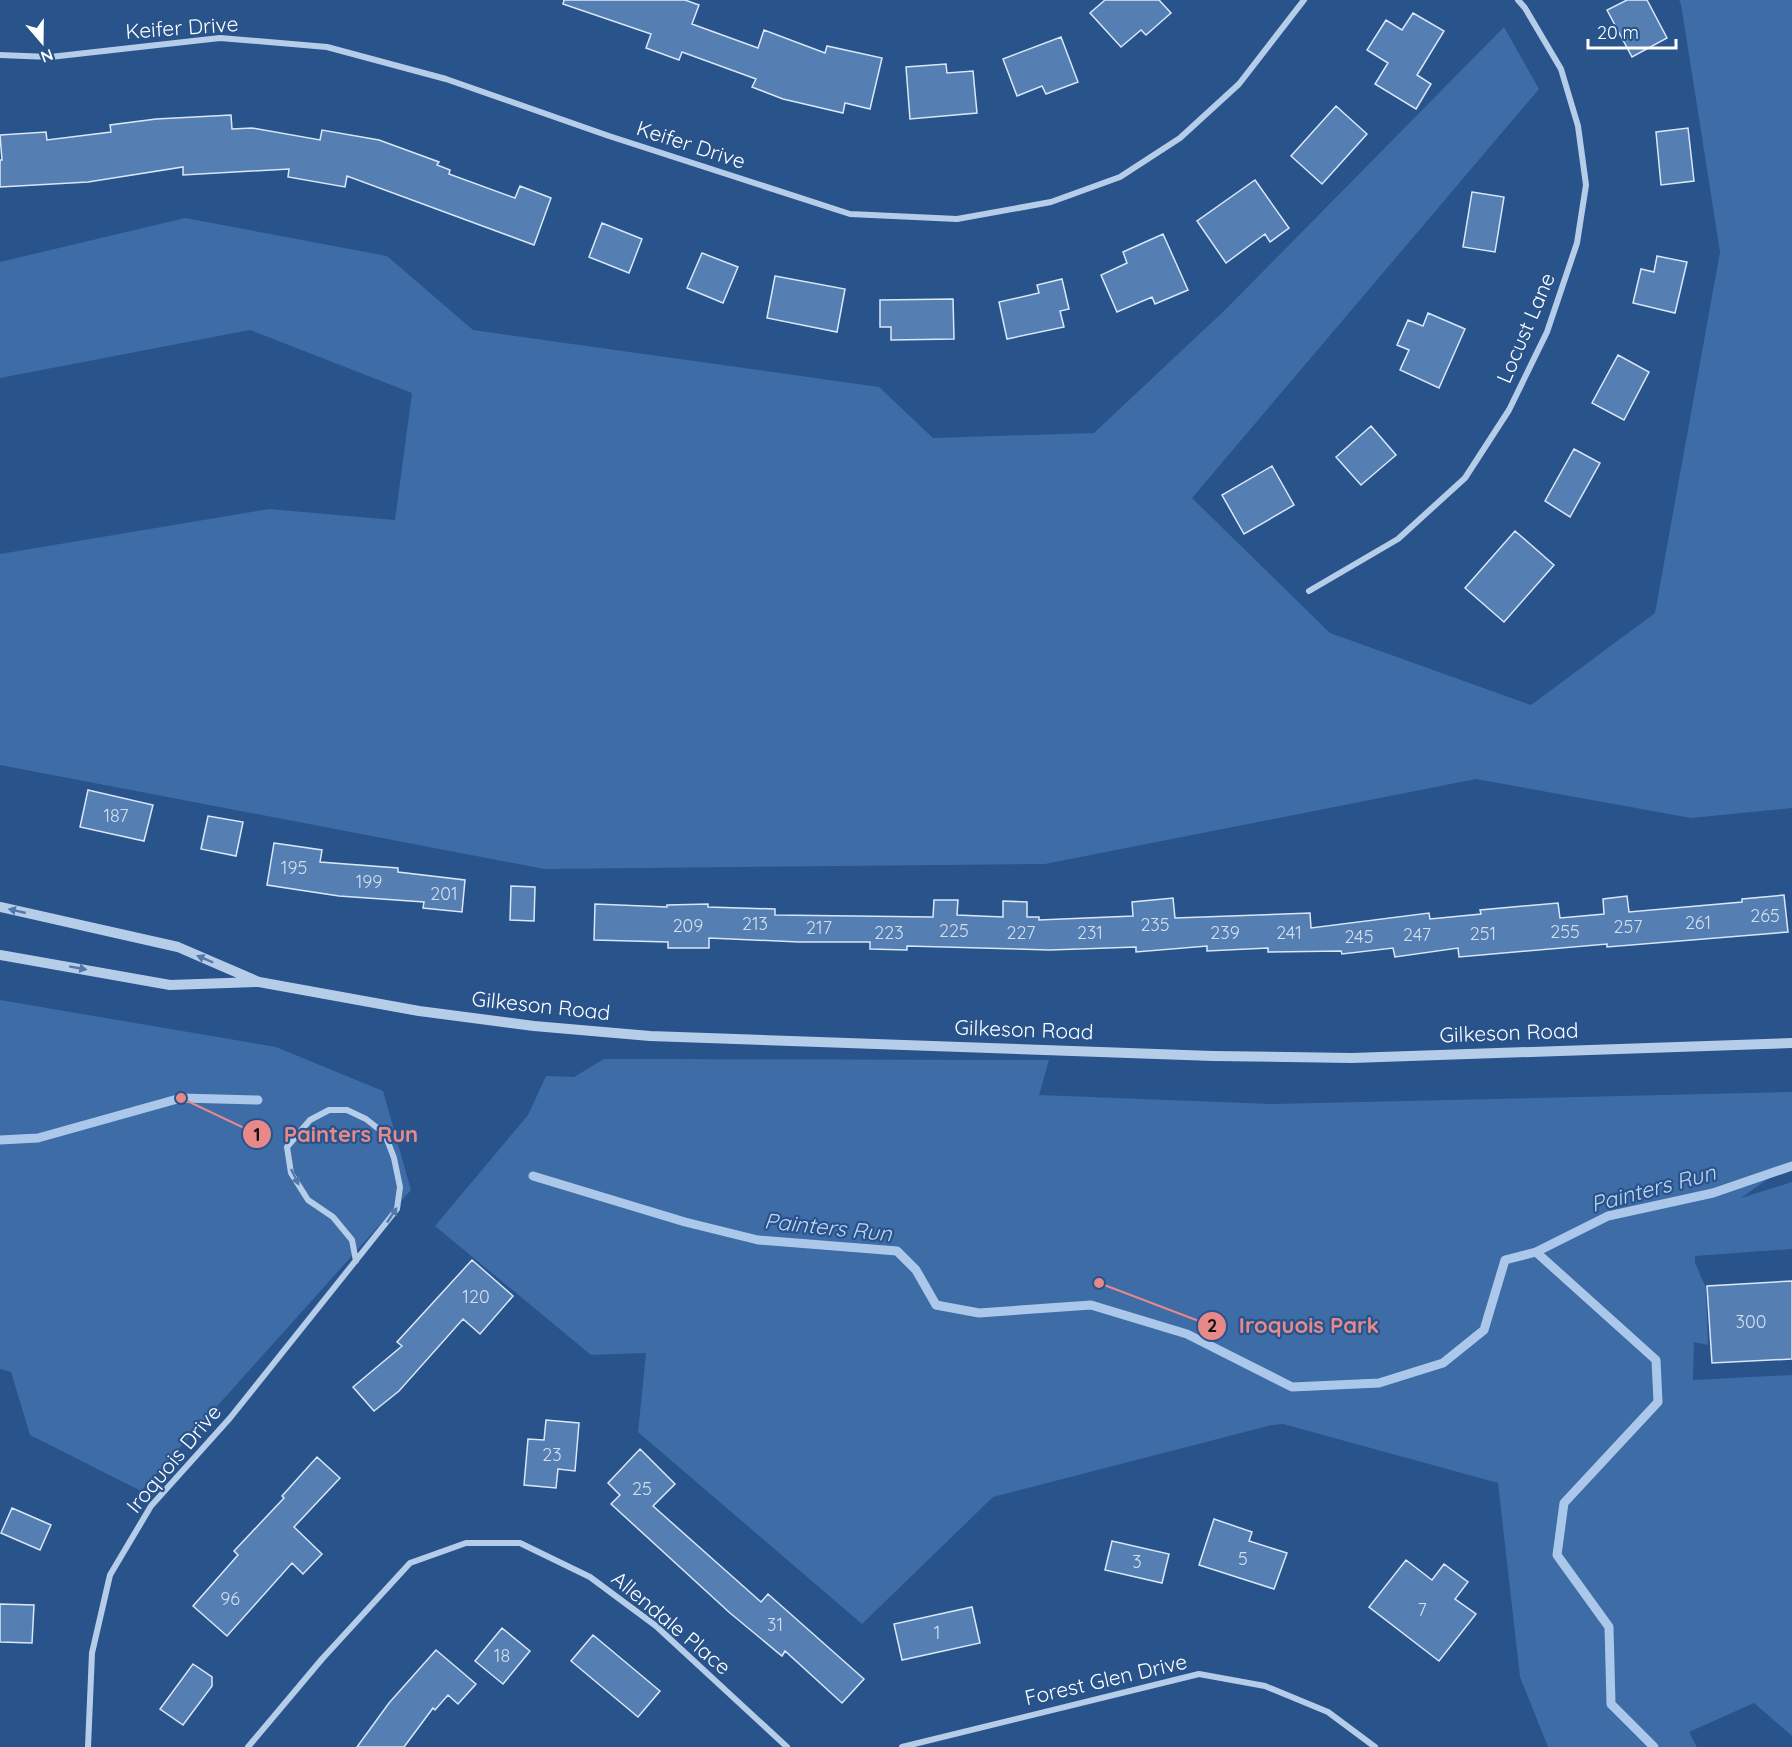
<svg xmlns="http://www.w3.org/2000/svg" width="1792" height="1747" font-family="Quicksand,sans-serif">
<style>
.green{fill:#3d6ca7}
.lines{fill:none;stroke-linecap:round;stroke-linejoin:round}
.stream{stroke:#abc8ea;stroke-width:9}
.building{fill:#557eb3;stroke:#dae7f7;stroke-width:1.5}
.minor{stroke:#b6cde9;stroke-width:6}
.tertiary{stroke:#b6cde9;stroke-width:10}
.oneway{fill:#5378a7}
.labels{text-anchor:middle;stroke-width:4.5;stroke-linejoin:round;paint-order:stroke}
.number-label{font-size:18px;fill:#d4dfec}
.street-label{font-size:21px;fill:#fff;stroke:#28538b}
.water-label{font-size:22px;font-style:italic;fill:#c2d7f1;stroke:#28538b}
.leader{fill:none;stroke:#e88989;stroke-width:2}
.callout-dot{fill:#e88989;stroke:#28538b;stroke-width:2}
.mark-label{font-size:18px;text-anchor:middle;font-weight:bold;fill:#111}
.callout-label{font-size:22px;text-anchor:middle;font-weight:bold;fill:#e88989;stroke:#28538b;stroke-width:4.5;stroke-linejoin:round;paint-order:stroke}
</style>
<rect width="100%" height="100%" fill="#28538b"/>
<!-- green -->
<path class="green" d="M 1679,0 L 1792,0 L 1792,808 L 1691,818 L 1476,779 L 1045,864 L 544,869 L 0,765 L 0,554 L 269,509 L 395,520 L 412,393 L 250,330 L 0,378 L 0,262 L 185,218 L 387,256 L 473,330 L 879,387 L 933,438 L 1094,433 L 1226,309 L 1504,27 L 1539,89 L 1192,498 L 1330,633 L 1531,705 L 1655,613 L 1720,252 L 1681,4 Z
M 0,1000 L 276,1047 L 383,1091 L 411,1190 L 141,1491 L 30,1435 L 11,1372 L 0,1369 Z
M 604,1059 L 1049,1060 L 1039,1095 L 1273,1104 L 1792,1092 L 1792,1162 L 1741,1198 L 1792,1182 L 1792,1249 L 1695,1256 L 1695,1263 L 1706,1288 L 1708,1345 L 1694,1342 L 1693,1380 L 1792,1375 L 1792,1736 L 1754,1703 L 1689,1732 L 1697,1747 L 1548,1747 L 1520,1677 L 1498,1483 L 1283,1424 L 1272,1425 L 993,1497 L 862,1624 L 638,1432 L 646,1353 L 591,1355 L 435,1226 L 528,1115 L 546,1076 L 574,1077 Z"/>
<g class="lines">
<!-- stream -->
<path class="stream" d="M 0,1140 L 38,1138 L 181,1098 L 258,1100
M 533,1176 L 685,1222 L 758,1240 L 897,1251 L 916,1270 L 936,1305 L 979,1313 L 1091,1305 L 1187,1334 L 1292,1387 L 1379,1383 L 1443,1363 L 1484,1330 L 1505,1260 L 1536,1252 L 1608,1216 L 1713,1193 L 1792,1166
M 1536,1252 L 1656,1360 L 1658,1402 L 1564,1503 L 1557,1555 L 1609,1627 L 1611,1704 L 1654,1747"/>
</g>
<!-- building -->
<path class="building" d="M 564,0 L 685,0 L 699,5 L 692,24 L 758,48 L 764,30 L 825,53 L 827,46 L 882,58 L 870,109 L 845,103 L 843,113 L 783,99 L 752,87 L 756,79 L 682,52 L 679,60 L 646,48 L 651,34 L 563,4 Z
M 1105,0 L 1159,0 L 1171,13 L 1146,35 L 1141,30 L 1121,47 L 1090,13 Z
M 1627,0 L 1647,0 L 1667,38 L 1632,57 L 1607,10 Z
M 1413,13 L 1444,31 L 1417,75 L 1431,84 L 1416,109 L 1375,84 L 1388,63 L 1367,50 L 1386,20 L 1402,30 Z
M 1061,37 L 1078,82 L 1046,94 L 1042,86 L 1017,96 L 1003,59 Z
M 946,64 L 947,73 L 973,71 L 977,113 L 910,119 L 906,67 Z
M 1336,106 L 1367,134 L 1322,184 L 1291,156 Z
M 231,115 L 232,129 L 252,128 L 320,140 L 322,130 L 379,140 L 439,162 L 437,165 L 450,170 L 449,174 L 515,198 L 520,186 L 551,198 L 534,245 L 347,176 L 345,187 L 288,177 L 289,169 L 183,175 L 183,167 L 88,182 L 0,187 L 0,160 L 2,160 L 0,135 L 46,132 L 47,140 L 111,132 L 110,125 L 156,119 Z
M 1688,128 L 1694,181 L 1661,185 L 1656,132 Z
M 1255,180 L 1289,228 L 1270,242 L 1265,234 L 1226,263 L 1197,221 Z
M 1472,192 L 1504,197 L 1495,252 L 1463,247 Z
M 602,223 L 642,239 L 629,273 L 589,257 Z
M 1163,234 L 1188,290 L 1155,304 L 1152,297 L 1117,312 L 1101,275 L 1127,263 L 1123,252 Z
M 702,253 L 738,267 L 723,303 L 687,288 Z
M 1657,256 L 1687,262 L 1675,313 L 1633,303 L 1641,269 L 1654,272 Z
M 775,276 L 845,289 L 837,332 L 767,318 Z
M 1062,279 L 1069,309 L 1060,311 L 1064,327 L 1007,339 L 999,302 L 1039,293 L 1037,285 Z
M 953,299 L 954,339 L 891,340 L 891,327 L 880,327 L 880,300 Z
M 1428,313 L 1465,329 L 1439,388 L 1400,370 L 1409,350 L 1397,345 L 1408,320 L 1423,326 Z
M 1618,355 L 1649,372 L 1624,420 L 1592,403 Z
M 1371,426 L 1396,455 L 1361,485 L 1336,457 Z
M 1574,449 L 1600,463 L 1570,517 L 1545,501 Z
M 1272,466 L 1294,505 L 1244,534 L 1222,495 Z
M 1515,531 L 1554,565 L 1504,622 L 1465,588 Z
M 88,790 L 153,805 L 144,841 L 80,827 Z
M 208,816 L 243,822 L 236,856 L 201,849 Z
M 274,843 L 322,850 L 320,862 L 398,868 L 398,872 L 465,880 L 462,912 L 423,908 L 424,902 L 339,896 L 267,885 Z
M 511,886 L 535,887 L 534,921 L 510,920 Z
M 1784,895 L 1788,932 L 1607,947 L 1607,944 L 1459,957 L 1458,948 L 1395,957 L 1393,948 L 1342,954 L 1341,951 L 1268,952 L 1268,948 L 1207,951 L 1207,946 L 1136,952 L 1136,947 L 1050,950 L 907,946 L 907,950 L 870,949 L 870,942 L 799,942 L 709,938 L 709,948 L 668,948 L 668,942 L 594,940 L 595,904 L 667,907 L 667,905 L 708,904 L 708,907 L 775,909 L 775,915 L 933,917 L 934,900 L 958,900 L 957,915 L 1003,917 L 1003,901 L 1027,902 L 1027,917 L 1039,917 L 1039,920 L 1133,916 L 1132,902 L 1173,898 L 1175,918 L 1310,913 L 1311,928 L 1429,913 L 1430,919 L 1481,914 L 1480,910 L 1558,903 L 1560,918 L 1604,914 L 1603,899 L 1627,896 L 1629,912 L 1742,902 L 1742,899 Z
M 472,1260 L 513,1296 L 480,1334 L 463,1319 L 399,1391 L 374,1411 L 353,1387 L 402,1346 L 397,1342 Z
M 1792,1281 L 1792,1359 L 1712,1363 L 1707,1286 Z
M 546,1420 L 579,1423 L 575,1471 L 558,1469 L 556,1488 L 524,1485 L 528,1439 L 544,1440 Z
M 640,1449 L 675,1484 L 653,1506 L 761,1602 L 768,1594 L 864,1679 L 842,1703 L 785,1651 L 782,1656 L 730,1613 L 611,1504 L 620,1495 L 608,1483 Z
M 317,1457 L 340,1478 L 294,1527 L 322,1554 L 303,1574 L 292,1563 L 227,1636 L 193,1606 L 238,1555 L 234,1551 L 284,1498 L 282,1496 Z
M 12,1508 L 51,1525 L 40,1550 L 1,1533 Z
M 1214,1519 L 1252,1532 L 1249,1541 L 1287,1553 L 1274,1589 L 1199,1565 Z
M 1112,1541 L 1169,1554 L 1162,1583 L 1105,1570 Z
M 1406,1560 L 1432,1580 L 1444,1564 L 1468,1582 L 1455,1599 L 1476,1614 L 1439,1661 L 1369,1607 Z
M 0,1604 L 34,1605 L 32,1643 L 0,1642 Z
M 972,1607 L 980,1643 L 902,1660 L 894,1624 Z
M 502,1628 L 530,1651 L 503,1684 L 475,1661 Z
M 593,1635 L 660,1691 L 638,1717 L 571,1661 Z
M 436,1650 L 476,1684 L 458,1704 L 448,1695 L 435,1710 L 433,1708 L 404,1747 L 357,1747 L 389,1703 Z
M 193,1664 L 212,1677 L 212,1686 L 183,1725 L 160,1709 Z"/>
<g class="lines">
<!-- minor -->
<path class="minor" d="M 0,55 L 50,57 L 220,38 L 327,47 L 446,79 L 609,136 L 850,214 L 957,219 L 1051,202 L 1120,177 L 1180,138 L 1239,84 L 1304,0
M 1309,591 L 1398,539 L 1465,478 L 1509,410 L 1547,332 L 1577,243 L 1586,185 L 1578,126 L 1561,69 L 1525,8 L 1518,0
M 88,1747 L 92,1653 L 110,1575 L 151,1506 L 230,1418 L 397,1209 L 400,1187 L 394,1158 L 385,1134 L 366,1119 L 347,1110 L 329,1110 L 310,1120 L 287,1147 L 291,1173 L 308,1200 L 333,1217 L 352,1240 L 356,1261
M 248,1747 L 322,1659 L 410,1563 L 466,1543 L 520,1543 L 590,1577 L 656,1626 L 787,1747
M 902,1747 L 1199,1674 L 1265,1686 L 1328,1712 L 1375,1747"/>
<!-- tertiary -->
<path class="tertiary" d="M 0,907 L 178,947 L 259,982 L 419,1011 L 534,1026 L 650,1036 L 1213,1056 L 1352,1058 L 1792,1043
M 0,955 L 170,985 L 256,982"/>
</g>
<!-- one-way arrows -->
<defs><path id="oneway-solid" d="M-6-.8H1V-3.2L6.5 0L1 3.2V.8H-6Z" transform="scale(1.5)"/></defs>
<g class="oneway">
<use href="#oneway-solid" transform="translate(17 911) rotate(-167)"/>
<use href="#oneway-solid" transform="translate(205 959) rotate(-157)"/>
<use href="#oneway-solid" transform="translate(78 968) rotate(10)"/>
<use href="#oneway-solid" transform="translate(295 1177) rotate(64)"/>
<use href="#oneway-solid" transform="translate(392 1215) rotate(-56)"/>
</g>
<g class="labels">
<!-- number labels -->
<g class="number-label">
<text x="116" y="822">187</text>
<text x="294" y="874">195</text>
<text x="369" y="888">199</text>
<text x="444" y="900">201</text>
<text x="1765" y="922">265</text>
<text x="1698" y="929">261</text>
<text x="755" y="930">213</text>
<text x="1155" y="931">235</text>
<text x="688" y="932">209</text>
<text x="1628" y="933">257</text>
<text x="819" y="934">217</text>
<text x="954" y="937">225</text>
<text x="1565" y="938">255</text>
<text x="889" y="939">223</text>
<text x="1021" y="939">227</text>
<text x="1090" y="939">231</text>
<text x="1225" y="939">239</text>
<text x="1289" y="939">241</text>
<text x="1483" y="940">251</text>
<text x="1417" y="941">247</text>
<text x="1359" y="943">245</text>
<text x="476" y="1303">120</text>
<text x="1751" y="1328">300</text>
<text x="552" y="1461">23</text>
<text x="642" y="1495">25</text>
<text x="1243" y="1565">5</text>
<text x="1137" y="1568">3</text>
<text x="230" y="1605">96</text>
<text x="1422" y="1616">7</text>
<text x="775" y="1631">31</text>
<text x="937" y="1639">1</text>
<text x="502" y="1662">18</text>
</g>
<!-- street labels -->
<g class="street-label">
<text transform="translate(182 28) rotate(-4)" y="7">Keifer Drive</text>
<text transform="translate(691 145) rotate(18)" y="7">Keifer Drive</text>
<text transform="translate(1526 328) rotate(-67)" y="7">Locust Lane</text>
<text transform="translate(541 1006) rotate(6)" y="7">Gilkeson Road</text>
<text transform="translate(1024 1030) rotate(2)" y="7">Gilkeson Road</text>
<text transform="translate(1509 1033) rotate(-2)" y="7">Gilkeson Road</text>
<text transform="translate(174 1459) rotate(-50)" y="7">Iroquois Drive</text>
<text transform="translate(671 1623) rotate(40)" y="7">Allendale Place</text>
<text transform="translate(1106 1680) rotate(-13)" y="7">Forest Glen Drive</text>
</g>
<!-- water labels -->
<g class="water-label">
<text transform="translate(1653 1188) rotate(-15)" y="8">Painters Run</text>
<text transform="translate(828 1227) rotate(6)" y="8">Painters Run</text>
</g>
</g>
<!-- callouts -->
<path class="leader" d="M181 1098L257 1134M1099 1283L1212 1326"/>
<g class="callout-dot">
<circle cx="181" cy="1098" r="6"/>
<circle cx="1099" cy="1283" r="6"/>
<circle cx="257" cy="1134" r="15"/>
<circle cx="1212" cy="1326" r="15"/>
</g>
<g class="mark-label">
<text x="257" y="1141">1</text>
<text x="1212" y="1332">2</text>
</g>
<g class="callout-label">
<text x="351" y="1142">Painters Run</text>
<text x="1309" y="1333">Iroquois Park</text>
</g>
<!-- north arrow -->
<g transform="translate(42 42) rotate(160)" stroke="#28538b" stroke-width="4.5" paint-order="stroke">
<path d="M0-4.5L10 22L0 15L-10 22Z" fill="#ffffff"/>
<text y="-9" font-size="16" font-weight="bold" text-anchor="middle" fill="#ffffff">N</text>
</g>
<!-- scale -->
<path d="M1588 39v9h88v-9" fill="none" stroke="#ffffff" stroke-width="3"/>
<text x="1597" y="39" font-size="18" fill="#ffffff" stroke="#28538b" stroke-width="4.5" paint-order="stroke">20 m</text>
</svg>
